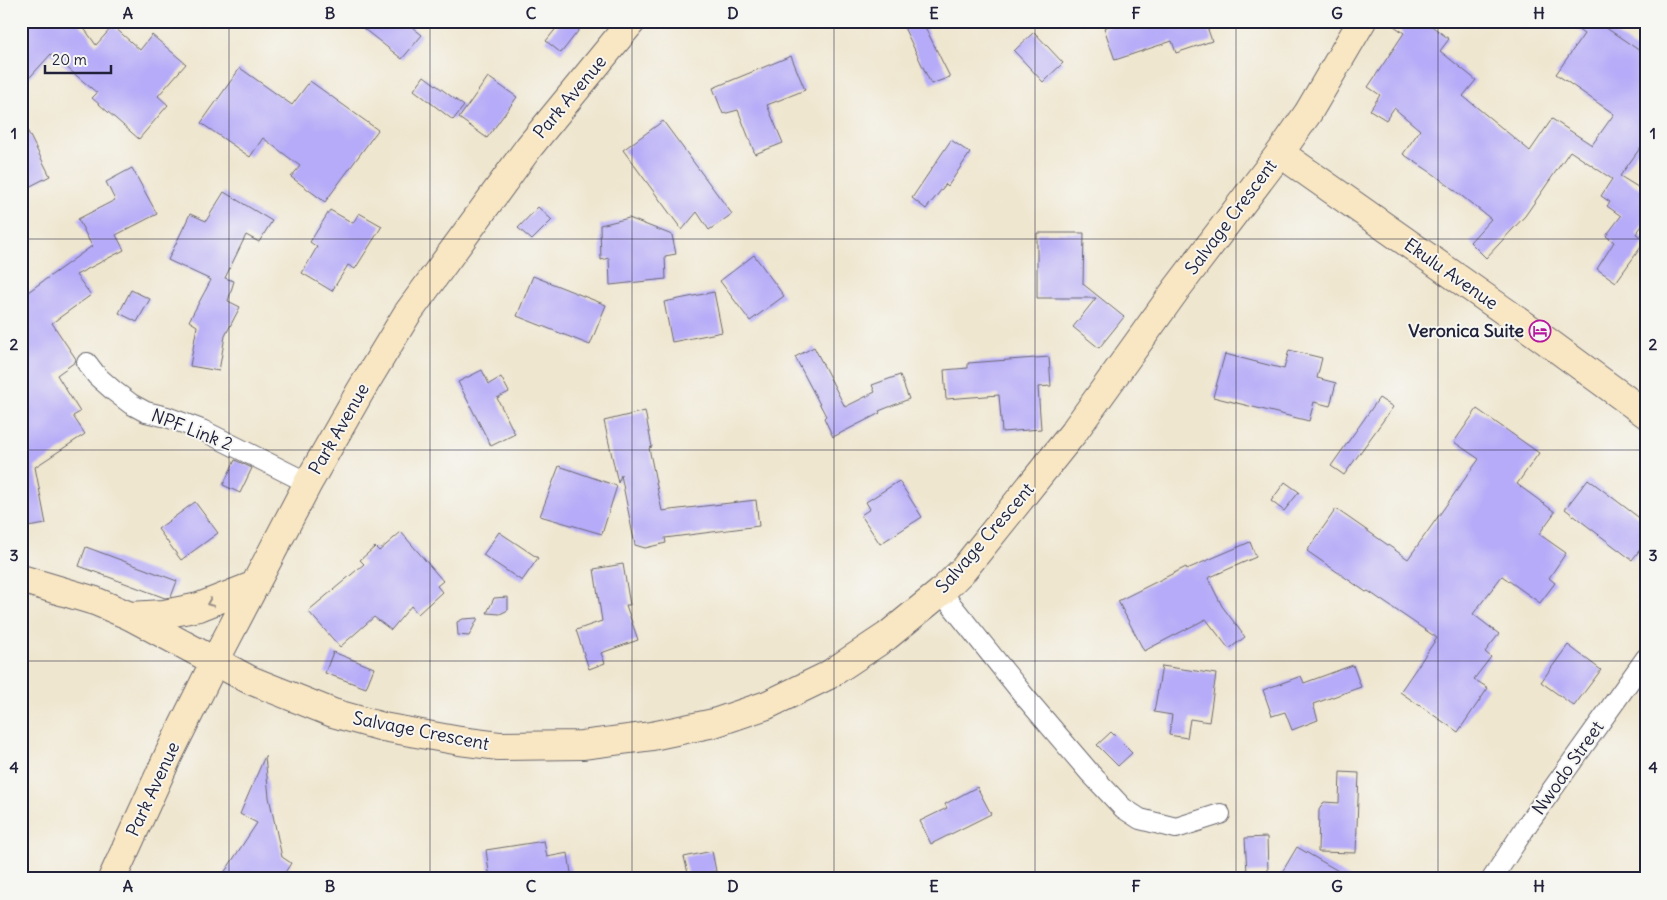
<svg xmlns="http://www.w3.org/2000/svg" width="1667" height="900" font-family="Delius,sans-serif">
<style>
.building{fill:#b6abf8}
.lines{fill:none;stroke-linecap:round;stroke-linejoin:round}
.street-casing{stroke:#6a676f;stroke-width:22}
.secondary-casing{stroke:#6a676f;stroke-width:30}
.street{stroke:#fff;stroke-width:20}
.secondary{stroke:#f9e7c3;stroke-width:28}
.oneway{stroke:#988e86}
.grid{fill:none;stroke:#22223b;stroke-width:1;stroke-opacity:0.55}
.labels{text-anchor:middle;stroke-width:4;stroke-linejoin:round;paint-order:stroke}
.street-label{font-size:18px;fill:#22223b;stroke:#f6f6f2}
.poi-label{font-size:18px;font-weight:bold;fill:#22223b;stroke:#f6f6f2;text-anchor:end}
.neatline{fill:none;stroke:#22223b;stroke-width:2}
.grid-label{font-size:16px;text-anchor:middle;font-weight:bold;fill:#22223b}
</style>
<rect width="100%" height="100%" fill="#f6f6f2"/>
<filter id="ink" filterUnits="userSpaceOnUse"><feTurbulence type="fractalNoise" baseFrequency=".02" numOctaves="2"/><feDisplacementMap in="SourceGraphic" scale="10" xChannelSelector="R" yChannelSelector="G"/><feConvolveMatrix kernelMatrix="1 2 1 2 8 2 1 2 1" color-interpolation-filters="sRGB"/></filter>
<filter id="wash" filterUnits="userSpaceOnUse"><feTurbulence type="fractalNoise" baseFrequency=".0096" numOctaves="4" result="noise"/><feDisplacementMap in="SourceGraphic" scale="20" xChannelSelector="R" yChannelSelector="G"/><feGaussianBlur stdDeviation="1.12" result="paint"/><feColorMatrix in="noise" values="0 0 0 0 0 0 0 0 0 0 0 0 0 0 0 0 0 1.4 0 .05"/><feComposite in="paint" operator="in"/></filter>
<g filter="url(#wash)">
<rect width="100%" height="100%" fill="#efe6cf"/>
<g id="blocks">
<!-- building -->
<path class="building" d="M 21,21 L 76,21 L 86,31 L 96,45 L 113,26 L 140,50 L 152,35 L 186,64 L 158,96 L 168,105 L 139,139 L 92,98 L 97,93 L 51,54 L 21,87 Z
M 354,21 L 404,21 L 422,35 L 402,59 Z
M 562,21 L 586,21 L 561,53 L 546,41 Z
M 901,21 L 922,21 L 950,77 L 931,84 Z
M 1122,21 L 1205,21 L 1212,41 L 1176,53 L 1172,41 L 1115,60 L 1104,28 Z
M 1387,21 L 1425,21 L 1449,39 L 1440,51 L 1476,80 L 1463,96 L 1530,151 L 1552,119 L 1592,145 L 1614,114 L 1556,74 L 1584,34 L 1566,21 L 1596,21 L 1646,55 L 1646,140 L 1620,176 L 1646,192 L 1646,220 L 1636,234 L 1646,240 L 1616,282 L 1597,269 L 1614,242 L 1606,236 L 1621,216 L 1607,206 L 1610,202 L 1601,196 L 1612,179 L 1570,151 L 1525,216 L 1486,258 L 1470,242 L 1491,219 L 1435,175 L 1403,154 L 1420,130 L 1394,108 L 1386,120 L 1370,110 L 1380,95 L 1368,87 L 1404,33 Z
M 1034,32 L 1063,63 L 1043,82 L 1014,51 Z
M 791,56 L 805,90 L 767,105 L 783,143 L 755,154 L 738,110 L 723,114 L 713,88 Z
M 240,68 L 292,105 L 310,81 L 378,130 L 325,202 L 291,177 L 300,166 L 263,138 L 250,157 L 201,123 Z
M 424,76 L 464,106 L 453,120 L 414,90 Z
M 488,77 L 517,97 L 487,138 L 459,118 Z
M 21,118 L 50,176 L 21,191 Z
M 663,121 L 732,214 L 709,230 L 697,212 L 682,230 L 623,150 Z
M 951,140 L 970,153 L 948,186 L 946,184 L 926,209 L 912,198 Z
M 132,168 L 157,214 L 116,235 L 124,250 L 76,275 L 91,295 L 52,323 L 76,359 L 75,362 L 57,375 L 80,412 L 73,416 L 85,434 L 35,467 L 46,524 L 21,528 L 21,297 L 92,246 L 78,219 L 115,200 L 106,182 Z
M 224,192 L 272,221 L 259,242 L 246,235 L 225,278 L 234,281 L 228,301 L 240,307 L 225,336 L 219,371 L 190,366 L 197,326 L 189,321 L 211,280 L 168,260 L 190,214 L 206,221 Z
M 538,207 L 552,220 L 532,240 L 518,228 Z
M 330,210 L 353,223 L 359,213 L 382,226 L 355,269 L 348,265 L 332,291 L 302,273 L 317,247 L 310,242 Z
M 629,218 L 672,235 L 676,254 L 665,256 L 666,279 L 610,285 L 609,258 L 601,260 L 600,225 Z
M 1037,233 L 1084,233 L 1083,284 L 1124,317 L 1099,348 L 1073,327 L 1096,298 L 1037,298 Z
M 754,255 L 784,296 L 750,321 L 720,281 Z
M 533,276 L 606,305 L 590,345 L 517,316 Z
M 131,290 L 150,299 L 137,322 L 119,313 Z
M 714,292 L 722,332 L 672,342 L 664,302 Z
M 814,347 L 845,407 L 875,392 L 872,385 L 900,375 L 909,399 L 879,411 L 880,413 L 833,437 L 824,418 L 826,416 L 795,357 Z
M 1289,350 L 1322,358 L 1317,378 L 1336,383 L 1330,406 L 1314,402 L 1309,421 L 1213,397 L 1225,354 L 1284,369 Z
M 1049,357 L 1051,386 L 1038,387 L 1041,429 L 1002,432 L 999,395 L 946,399 L 944,370 L 968,368 L 968,363 Z
M 482,370 L 489,384 L 501,377 L 509,392 L 497,398 L 515,434 L 491,446 L 458,382 Z
M 1379,398 L 1393,407 L 1344,475 L 1331,466 Z
M 1477,409 L 1539,453 L 1517,484 L 1555,512 L 1539,534 L 1566,553 L 1549,578 L 1555,583 L 1540,603 L 1502,576 L 1473,614 L 1499,634 L 1485,652 L 1491,657 L 1474,679 L 1488,688 L 1458,732 L 1400,692 L 1437,638 L 1368,591 L 1366,592 L 1307,551 L 1336,509 L 1408,559 L 1479,459 L 1454,442 Z
M 645,411 L 652,447 L 649,448 L 662,511 L 756,500 L 759,526 L 665,538 L 666,543 L 645,548 L 635,545 L 621,475 L 618,483 L 604,421 Z
M 235,460 L 252,468 L 240,493 L 223,485 Z
M 559,466 L 617,486 L 602,534 L 540,516 Z
M 1588,479 L 1646,523 L 1646,542 L 1632,560 L 1565,509 Z
M 899,481 L 922,517 L 880,544 L 861,515 L 870,509 L 866,502 Z
M 1285,482 L 1299,492 L 1284,511 L 1271,501 Z
M 195,502 L 218,533 L 181,560 L 158,529 Z
M 401,532 L 443,581 L 437,586 L 442,592 L 418,614 L 411,606 L 391,630 L 374,617 L 340,647 L 308,611 L 364,564 L 360,560 L 375,547 L 379,551 Z
M 499,532 L 538,558 L 522,581 L 483,555 Z
M 1250,542 L 1256,557 L 1208,578 L 1222,606 L 1245,637 L 1229,649 L 1206,619 L 1144,651 L 1118,601 L 1186,567 L 1187,569 Z
M 86,547 L 177,581 L 171,597 L 165,598 L 79,566 Z
M 623,564 L 630,605 L 626,605 L 638,640 L 601,653 L 605,663 L 589,669 L 576,630 L 602,621 L 594,569 Z
M 508,597 L 508,610 L 500,614 L 487,613 L 494,598 Z
M 478,618 L 469,636 L 458,635 L 457,622 L 463,619 Z
M 1568,645 L 1601,670 L 1574,706 L 1541,682 Z
M 333,652 L 374,668 L 366,688 L 325,673 Z
M 1353,665 L 1361,687 L 1313,704 L 1318,720 L 1292,730 L 1285,712 L 1272,716 L 1263,690 L 1301,676 L 1304,683 Z
M 1162,666 L 1216,674 L 1209,722 L 1190,719 L 1187,738 L 1169,735 L 1172,715 L 1154,712 Z
M 1111,732 L 1132,753 L 1118,766 L 1097,745 Z
M 265,756 L 269,797 L 282,857 L 291,863 L 281,879 L 220,879 L 257,823 L 240,814 Z
M 1340,772 L 1359,773 L 1356,853 L 1318,852 L 1319,810 L 1324,802 L 1339,803 Z
M 977,787 L 991,814 L 931,844 L 920,821 L 947,808 L 945,804 Z
M 1267,837 L 1268,872 L 1247,873 L 1245,838 Z
M 544,841 L 547,857 L 568,853 L 571,873 L 534,879 L 490,879 L 486,850 Z
M 1297,847 L 1352,879 L 1278,879 Z
M 712,851 L 716,871 L 689,877 L 684,857 Z"/>
</g>
</g>
<g filter="url(#ink)">
<use href="#blocks" fill-opacity="0" stroke="#6a676f" stroke-width="1"/>
<g class="lines">
<!-- street casing -->
<g class="street-casing">
<path id="street" d="M 87,363 L 97,376 L 114,391 L 131,404 L 146,412 L 167,417 L 202,430 L 308,483
M 941,592 L 1026,698 L 1090,773 L 1123,808 L 1140,819 L 1176,828 L 1220,814
M 1492,879 L 1529,822 L 1646,658"/>
</g>
<!-- secondary casing -->
<g class="secondary-casing">
<path id="secondary" d="M 1280,153 L 1537,334 L 1646,414
M 21,579 L 95,601 L 130,616 L 250,680 L 333,713 L 383,727 L 460,741 L 499,746 L 582,745 L 652,736 L 714,723 L 767,705 L 827,676 L 887,636 L 941,592 L 964,569 L 1073,433 L 1178,287 L 1280,153 L 1308,113 L 1362,21
M 130,616 L 164,614 L 199,607 L 255,585
M 112,879 L 169,754 L 215,661 L 308,483 L 361,390 L 407,314 L 529,147 L 632,21"/>
</g>
<!-- street -->
<use href="#street" class="street"/>
<!-- secondary -->
<use href="#secondary" class="secondary"/>
</g>
<!-- one-way arrows -->
<defs><path id="oneway-chevron" d="M-2-3.5L2.5 0L-2 3.5" fill="none" stroke-width="1.6" stroke-linecap="round" stroke-linejoin="round" transform="scale(1.25)"/></defs>
<use class="oneway" href="#oneway-chevron" transform="translate(210 603) rotate(158)"/>
</g>
<!-- grid -->
<path class="grid" d="M 229,21 L 229,879M 430,21 L 430,879M 632,21 L 632,879M 834,21 L 834,879M 1035,21 L 1035,879M 1236,21 L 1236,879M 1438,21 L 1438,879M 21,239 L 1646,239M 21,450 L 1646,450M 21,661 L 1646,661"/>
<!-- icons -->
<defs>
<g id="hotel-ring" transform="scale(1.125)"><circle r="9.5" fill="#f6f6f2" stroke="#b5179e" stroke-width="1.5"/><path d="M-6-4.5h1.5V1H6V5H4.5V3h-9V5H-6ZM-4 0a1.8 1.8 0 1 1 3.6 0ZM.5 0V-2.5h3Q6-2.5 6 0Z" fill="#b5179e"/></g>
</defs>
<g fill-rule="evenodd">
<use href="#hotel-ring" x="1540" y="331"/>
</g>
<g class="labels">
<!-- street labels -->
<g class="street-label">
<text transform="translate(570 97) rotate(-50)" y="6">Park Avenue</text>
<text transform="translate(1231 217) rotate(-53)" y="6">Salvage Crescent</text>
<text transform="translate(1451 274) rotate(35)" y="6">Ekulu Avenue</text>
<text transform="translate(339 429) rotate(-60)" y="6">Park Avenue</text>
<text transform="translate(192 430) rotate(21)" y="6">NPF Link 2</text>
<text transform="translate(985 538) rotate(-49)" y="6">Salvage Crescent</text>
<text transform="translate(421 731) rotate(11)" y="6">Salvage Crescent</text>
<text transform="translate(1568 768) rotate(-55)" y="6">Nwodo Street</text>
<text transform="translate(153 789) rotate(-65)" y="6">Park Avenue</text>
</g>
<!-- poi labels -->
<g class="poi-label">
<text x="1524" y="337">Veronica Suite</text>
</g>
</g>
<!-- margin -->
<rect width="1667" height="900" fill="none" stroke="#f6f6f2" stroke-width="55"/>
<!-- scale -->
<path d="M45 65v8h66v-8" fill="none" stroke="#22223b" stroke-width="2.5"/>
<text x="52" y="65" font-size="15" fill="#22223b" stroke="#f6f6f2" stroke-width="4" paint-order="stroke">20 m</text>
<rect x="28" y="28" width="1612" height="844" class="neatline"/>
<g class="grid-label">
<text x="128" y="19">A</text>
<text x="330" y="19">B</text>
<text x="531" y="19">C</text>
<text x="733" y="19">D</text>
<text x="934" y="19">E</text>
<text x="1136" y="19">F</text>
<text x="1337" y="19">G</text>
<text x="1539" y="19">H</text>
<text x="14" y="139">1</text>
<text x="1653" y="139">1</text>
<text x="14" y="350">2</text>
<text x="1653" y="350">2</text>
<text x="14" y="561">3</text>
<text x="1653" y="561">3</text>
<text x="14" y="773">4</text>
<text x="1653" y="773">4</text>
<text x="128" y="892">A</text>
<text x="330" y="892">B</text>
<text x="531" y="892">C</text>
<text x="733" y="892">D</text>
<text x="934" y="892">E</text>
<text x="1136" y="892">F</text>
<text x="1337" y="892">G</text>
<text x="1539" y="892">H</text>
</g>
</svg>
